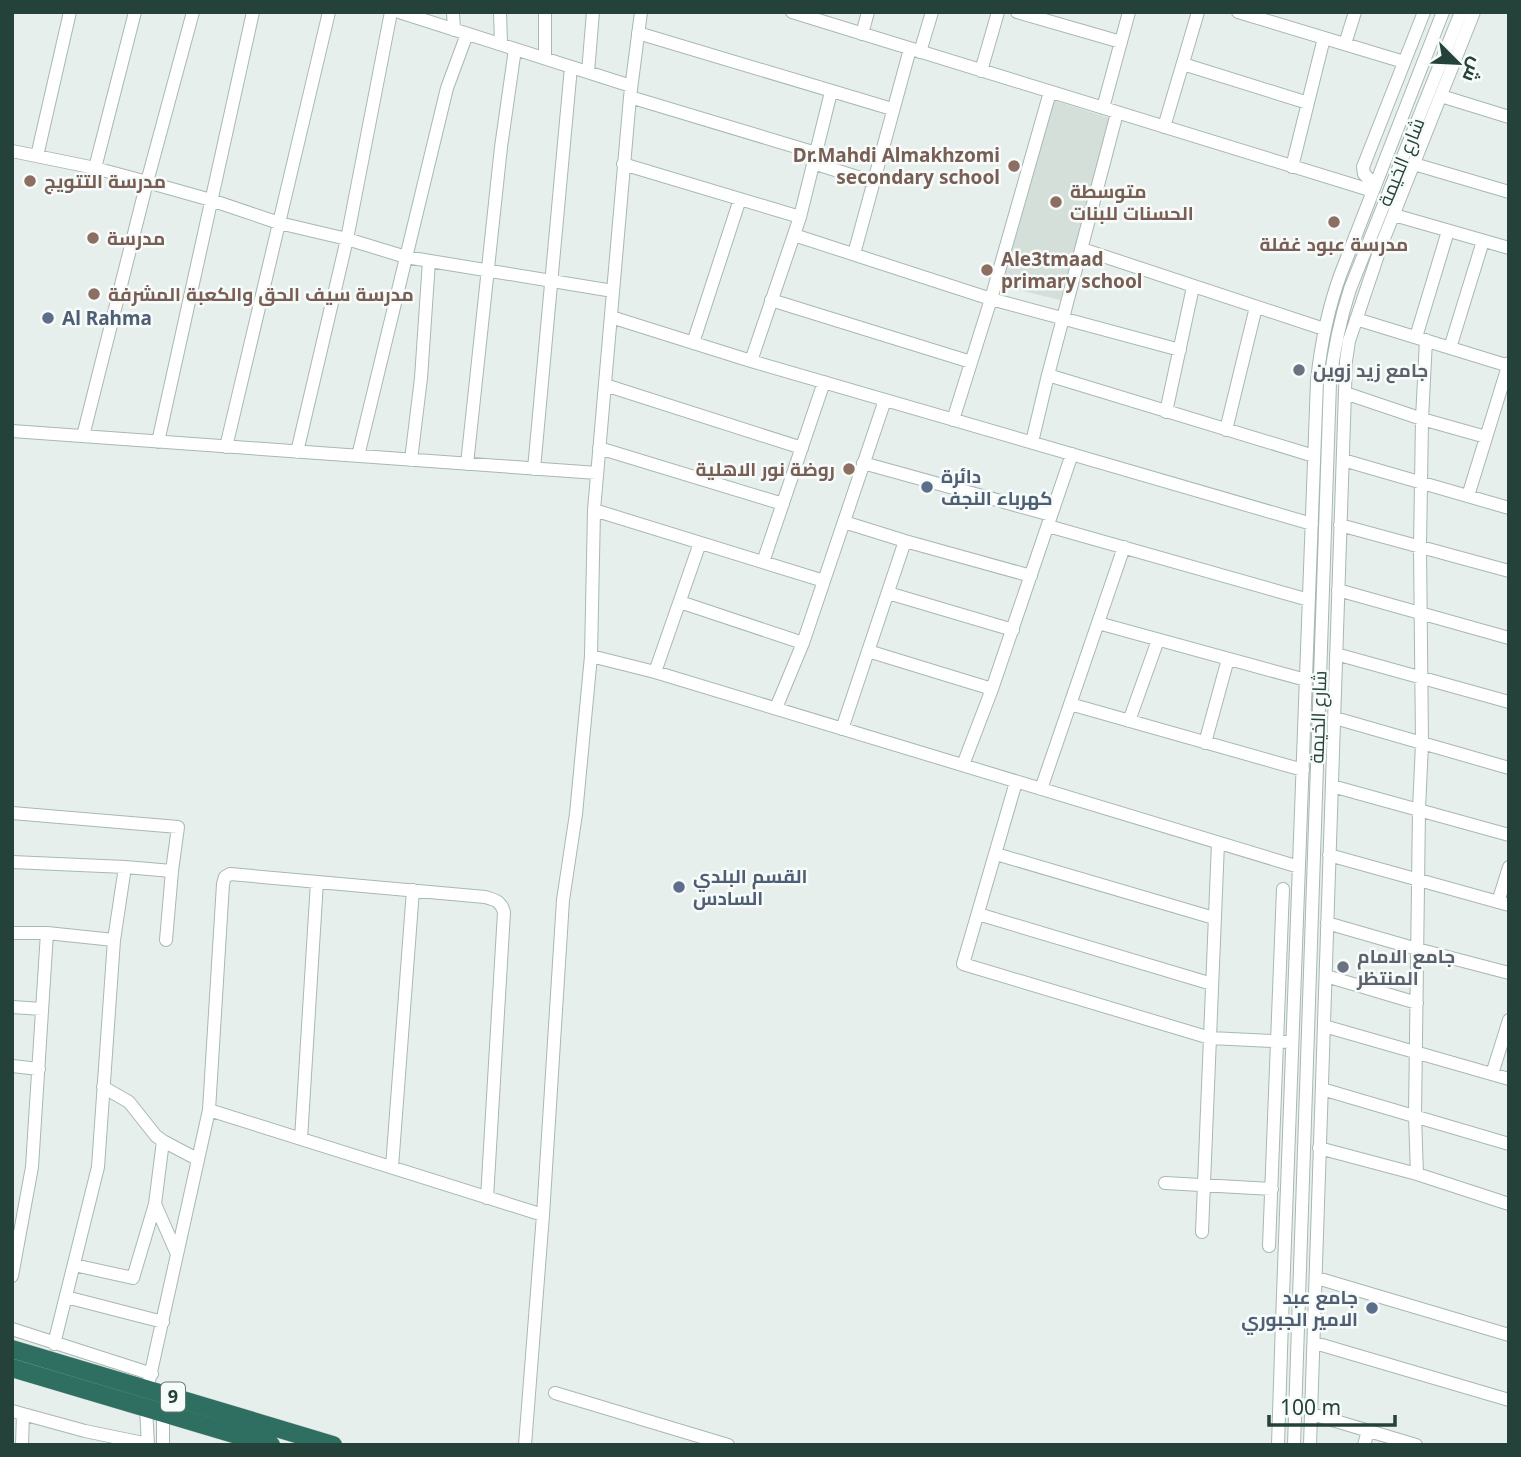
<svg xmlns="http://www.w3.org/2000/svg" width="1521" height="1457" font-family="'Noto Sans',Cairo,sans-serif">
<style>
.built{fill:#d4dfda}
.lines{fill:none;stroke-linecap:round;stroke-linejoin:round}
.minor-casing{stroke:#a8b8b2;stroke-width:14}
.highway-casing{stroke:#c2cac8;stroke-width:19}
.minor{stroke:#fff;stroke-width:12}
.highway{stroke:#2f6f62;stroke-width:18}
.education-dot{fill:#8d6e63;stroke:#f7fbf9;stroke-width:2.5}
.service-dot{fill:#5c6f8a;stroke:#f7fbf9;stroke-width:2.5}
.worship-dot{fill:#6b7280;stroke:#f7fbf9;stroke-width:2.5}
.labels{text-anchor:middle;stroke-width:5;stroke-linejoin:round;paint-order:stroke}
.shield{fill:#f7fbf9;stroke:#637a73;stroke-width:2}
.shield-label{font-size:18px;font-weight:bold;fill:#24423a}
.education-label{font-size:19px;font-weight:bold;fill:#785e54;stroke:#f7fbf9;text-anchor:start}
.street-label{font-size:19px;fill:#24423a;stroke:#f7fbf9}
.service-label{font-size:19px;font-weight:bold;fill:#4e5e75;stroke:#f7fbf9;text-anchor:start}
.worship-label{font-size:19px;font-weight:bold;fill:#5b616d;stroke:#f7fbf9;text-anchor:start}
</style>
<rect width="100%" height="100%" fill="#e6efeb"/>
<!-- built -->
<path class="built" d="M 1053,100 L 1112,119 L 1060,300 L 999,285 Z"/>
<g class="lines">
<!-- minor casing -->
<g class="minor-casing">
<path id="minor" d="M 399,12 L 631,86
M 453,12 L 454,30
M 500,12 L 501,44
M 545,12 L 545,58
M 792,12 L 1373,191
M 1017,12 L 1121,42
M 1238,12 L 1404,62
M 638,33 L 892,109
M 862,34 L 868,12
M 1345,44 L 1355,12
M 920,52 L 932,12
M 1183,64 L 1308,103
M 981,71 L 998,12
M 588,72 L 593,12
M 1441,96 L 1509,117
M 630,97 L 816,153
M 1103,108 L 1129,12
M 1164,127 L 1198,12
M 12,151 L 95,168 L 147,182 L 211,200 L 279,223 L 347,239 L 406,257 L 613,291
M 37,156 L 70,12
M 813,163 L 873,182
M 623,164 L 800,217
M 1414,164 L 1509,192
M 1292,167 L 1324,38
M 95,168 L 135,12
M 1375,185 L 1364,174 L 1363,167 L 1424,12
M 1394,215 L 1509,248
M 794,235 L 991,299 L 1180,350
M 1082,249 L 1324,329
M 854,254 L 910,49
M 771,300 L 971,362
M 611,317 L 751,361 L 1312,524
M 1356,319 L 1509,366
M 1416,337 L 1448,231
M 693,343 L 740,199
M 1450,348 L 1483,241
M 751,361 L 800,217 L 831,92
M 1048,375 L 1314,456
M 605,385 L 802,448
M 1345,393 L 1422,419 L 1486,437
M 1166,412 L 1193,287
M 953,420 L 991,299 L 1050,92
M 1226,430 L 1256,307
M 12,431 L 597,473
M 83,436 L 147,182 L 193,12
M 158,442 L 253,12
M 1032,442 L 1048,375 L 1117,113
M 226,447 L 329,12
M 599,448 L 783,504
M 297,452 L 347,239 L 391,12
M 358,456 L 447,88 L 467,34
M 411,460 L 421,378 L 429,261
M 1343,460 L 1509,508
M 863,463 L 1051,515
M 467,464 L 501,147 L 515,49
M 534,469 L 571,67
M 1468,496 L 1509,363
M 594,510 L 824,581
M 844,522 L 905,541 L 1031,576
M 1340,525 L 1509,571
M 1048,526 L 1309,600
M 763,562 L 824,382
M 1338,590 L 1509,638
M 888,593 L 1013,630
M 680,602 L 803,643
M 1098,623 L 1306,680
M 868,651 L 992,689
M 1336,654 L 1509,702
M 591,656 L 655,672 L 1299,867
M 655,672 L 700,543
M 1070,704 L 1303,770
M 776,708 L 803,643 L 885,400
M 1335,718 L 1509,768
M 1129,721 L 1158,640
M 842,729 L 905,541
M 1205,743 L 1228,659
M 963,765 L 992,689 L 1072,454
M 1016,782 L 963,964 L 1210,1038 L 1291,1042
M 1332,786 L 1509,835
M 1041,789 L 1124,547
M 12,813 L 178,827 L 172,871 L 166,940
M 996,854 L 1214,918
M 1329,855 L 1509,905
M 12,862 L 125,867 L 172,871
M 1498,902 L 1509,867
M 978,914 L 1212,984
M 1327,923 L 1417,949 L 1509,973
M 12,933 L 47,933 L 114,940
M 1326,976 L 1417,1003
M 12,1007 L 42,1009
M 1324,1026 L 1509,1079
M 12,1066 L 39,1069
M 1492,1074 L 1509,1020
M 103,1087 L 129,1102 L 156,1136 L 163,1141 L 197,1159
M 1322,1089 L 1509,1144
M 209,1110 L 543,1215
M 301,1139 L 317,882
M 163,1141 L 155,1204 L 177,1254
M 1319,1148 L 1417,1174 L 1509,1204
M 392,1167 L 413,890
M 1417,1174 L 1415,1116 L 1419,809 L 1422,744 L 1420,547 L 1422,419 L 1426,340
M 1165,1183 L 1272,1189
M 1202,1232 L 1218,843
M 1269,1246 L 1283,889
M 74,1265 L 133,1278 L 155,1204
M 12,1276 L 32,1167 L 47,933
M 1317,1278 L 1509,1335
M 66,1297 L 163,1322
M 12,1329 L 152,1374
M 1315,1343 L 1509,1400
M 54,1344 L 98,1167 L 114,940 L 125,867
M 147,1390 L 209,1110 L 223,884 L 225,877 L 230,874 L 485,897 C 495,900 501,901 504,912 L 487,1198
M 555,1393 L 728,1445
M 146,1408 L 148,1445
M 12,1411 L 85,1431 L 148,1444
M 1312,1414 L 1416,1445
M 22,1445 L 23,1414
M 163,1445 L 163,1413
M 525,1445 L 543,1215 L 563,900 L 576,814 L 591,656 L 594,510 L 630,97 L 641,12
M 1278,1445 C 1289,1090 1304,735 1317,381 C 1321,343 1328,308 1341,273 L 1443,12
M 1294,1445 L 1330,382 C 1334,349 1340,320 1350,289 L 1461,12
M 1310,1445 L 1346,361 L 1349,341 L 1381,246 L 1474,12
M 1364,1445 L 1368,1431"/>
</g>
<!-- highway casing -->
<g class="highway-casing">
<path id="highway" d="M 12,1349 L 333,1445
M 12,1368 L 271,1445"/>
</g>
<!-- minor -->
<use href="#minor" class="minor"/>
<!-- highway -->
<use href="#highway" class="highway"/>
</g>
<!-- markers -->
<g class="education-dot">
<circle cx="1014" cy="166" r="7"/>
<circle cx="30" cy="181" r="7"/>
<circle cx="1056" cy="202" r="7"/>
<circle cx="1334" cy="222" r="7"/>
<circle cx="93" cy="238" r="7"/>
<circle cx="987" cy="270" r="7"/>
<circle cx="94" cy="294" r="7"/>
<circle cx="849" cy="469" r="7"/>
</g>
<g class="service-dot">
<circle cx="48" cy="318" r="7"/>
<circle cx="927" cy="487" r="7"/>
<circle cx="679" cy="887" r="7"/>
<circle cx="1372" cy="1308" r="7"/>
</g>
<g class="worship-dot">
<circle cx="1299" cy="370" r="7"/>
<circle cx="1343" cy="967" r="7"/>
</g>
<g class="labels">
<!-- shield labels -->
<rect class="shield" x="161" y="1382.5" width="24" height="29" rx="5"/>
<g class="shield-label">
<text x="173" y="1403">9</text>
</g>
<!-- education labels -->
<g class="education-label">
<text x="1000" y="162" text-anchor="end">Dr.Mahdi Almakhzomi<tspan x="1000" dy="22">secondary school</tspan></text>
<text x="44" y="188">مدرسة التتويج</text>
<text x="1070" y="198">متوسطة<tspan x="1070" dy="22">الحسنات للبنات</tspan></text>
<text x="107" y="245">مدرسة</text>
<text x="1334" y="251" text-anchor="middle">مدرسة عبود غفلة</text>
<text x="1001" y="266">Ale3tmaad<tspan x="1001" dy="22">primary school</tspan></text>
<text x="108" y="301">مدرسة سيف الحق والكعبة المشرفة</text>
<text x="835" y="476" text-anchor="end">روضة نور الاهلية</text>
</g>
<!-- street labels -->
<g class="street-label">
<text transform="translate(1401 162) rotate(-68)" y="7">شارع الخيمة</text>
<text transform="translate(1318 717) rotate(-88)" y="7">شارع الخيمة</text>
</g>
<!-- service labels -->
<g class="service-label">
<text x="62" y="325">Al Rahma</text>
<text x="941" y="483">دائرة<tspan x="941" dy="22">كهرباء النجف</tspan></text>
<text x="693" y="883">القسم البلدي<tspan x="693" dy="22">السادس</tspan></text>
<text x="1358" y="1304" text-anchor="end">جامع عبد<tspan x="1358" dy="22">الامير الجبوري</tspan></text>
</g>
<!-- worship labels -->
<g class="worship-label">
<text x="1313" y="377">جامع زيد زوين</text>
<text x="1357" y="963">جامع الامام<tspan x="1357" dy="22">المنتظر</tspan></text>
</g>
</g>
<!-- border -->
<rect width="1521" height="1457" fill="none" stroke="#24423a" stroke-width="28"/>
<!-- north arrow -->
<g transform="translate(1458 63) rotate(114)" stroke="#f7fbf9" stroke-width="5" paint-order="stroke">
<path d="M0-5L12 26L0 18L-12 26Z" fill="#24423a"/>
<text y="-10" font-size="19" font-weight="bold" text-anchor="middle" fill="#24423a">ش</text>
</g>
<!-- scale -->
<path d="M1269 1415v10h126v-10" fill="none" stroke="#24423a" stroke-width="3.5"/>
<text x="1280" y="1415" font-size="21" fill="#24423a" stroke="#f7fbf9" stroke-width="5" paint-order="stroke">100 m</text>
</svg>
